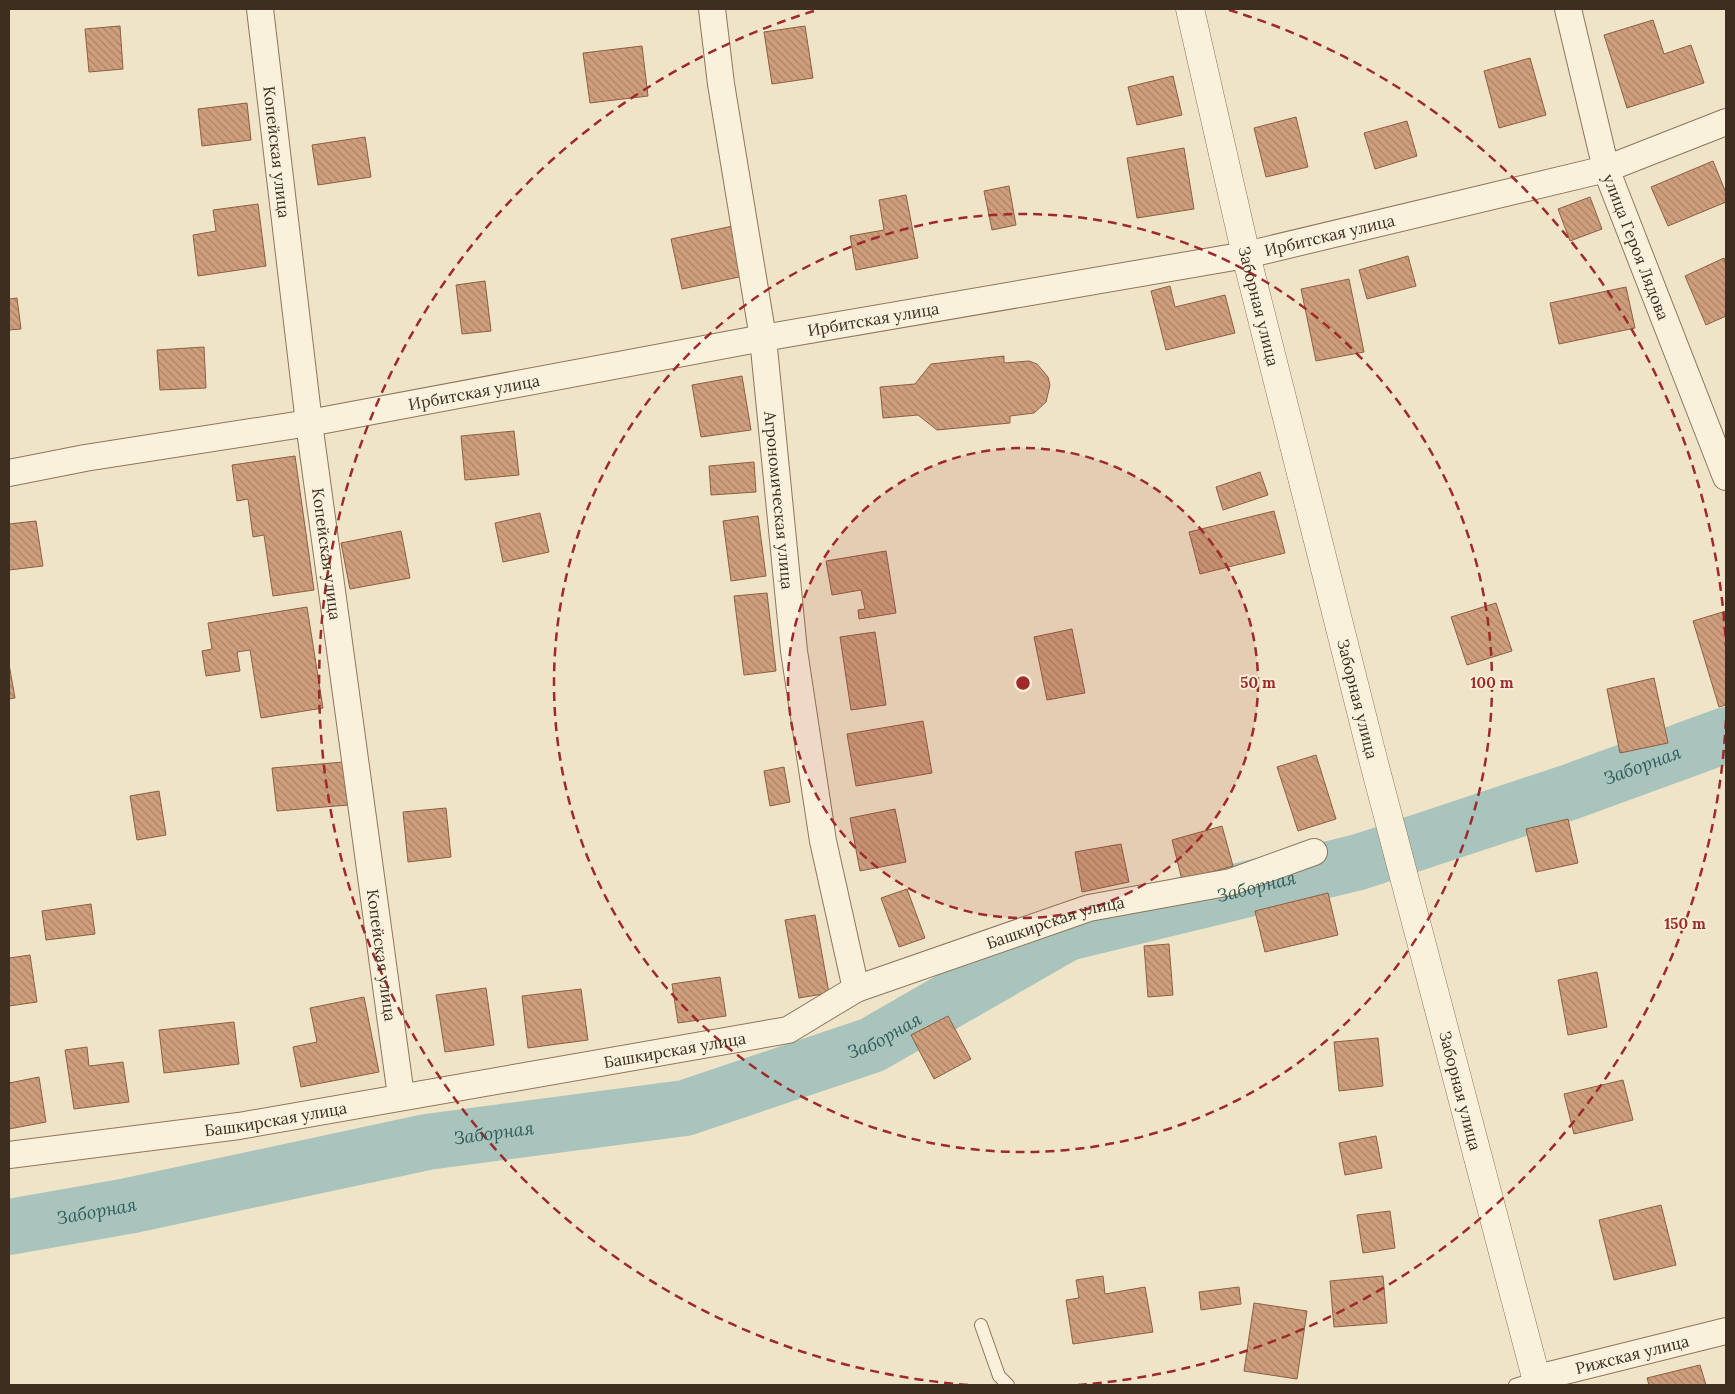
<svg xmlns="http://www.w3.org/2000/svg" width="1735" height="1394" font-family="Lora,serif">
<style>
.lines{fill:none;stroke-linecap:round;stroke-linejoin:round}
.river{stroke:#a9c4bc;stroke-width:56}
.building{fill:url(#building-back-hatch);stroke:#8d5f41}
.service-casing{stroke:#8d765c;stroke-width:14}
.minor-casing{stroke:#8d765c;stroke-width:28}
.tertiary-casing{stroke:#8d765c;stroke-width:29}
.service{stroke:#faf1dc;stroke-width:12}
.minor{stroke:#faf1dc;stroke-width:26}
.tertiary{stroke:#faf1dc;stroke-width:28}
.ring{fill:none;stroke:#9e2a2b;stroke-width:2.5;stroke-dasharray:9 6}
.labels{text-anchor:middle;stroke-width:4;stroke-linejoin:round;paint-order:stroke}
.street-label{font-size:16px;fill:#3d2e20;stroke:#f7eed8}
.water-label{font-size:18px;font-style:italic;fill:#2f5d5a;stroke:#f7eed8}
.centre{fill:#9e2a2b;stroke:#f7eed8;stroke-width:2.5}
.ring-label{font-size:15px;text-anchor:middle;font-weight:bold;fill:#9e2a2b;stroke:#f7eed8;stroke-width:4;stroke-linejoin:round;paint-order:stroke}
</style>
<defs>
<pattern id="building-back-hatch" width="6" height="6" patternUnits="userSpaceOnUse" patternTransform="scale(1.25)"><rect width="6" height="6" fill="#cf9f7d"/><path d="M-1 5l2 2M0 0l6 6M5-1l2 2" fill="none" stroke="#a98266"/></pattern>
</defs>
<rect width="100%" height="100%" fill="#f0e4c8"/>
<g class="lines">
<!-- river -->
<path class="river" id="s1" d="M 9,1227 L 128,1206 L 427,1142 L 685,1108 L 872,1045 L 1067,933 L 1359,862 L 1570,792 L 1726,735"/>
</g>
<!-- building -->
<path class="building" d="M 1653,20 L 1664,54 L 1691,45 L 1704,83 L 1627,108 L 1604,35 Z
M 120,26 L 123,69 L 89,72 L 85,29 Z
M 805,26 L 813,78 L 772,84 L 764,32 Z
M 642,46 L 648,96 L 590,103 L 583,53 Z
M 1530,58 L 1546,115 L 1499,128 L 1484,71 Z
M 1173,76 L 1182,115 L 1137,125 L 1128,87 Z
M 247,103 L 251,140 L 202,146 L 198,109 Z
M 1296,117 L 1308,167 L 1266,177 L 1254,128 Z
M 1407,121 L 1417,156 L 1375,169 L 1364,133 Z
M 365,137 L 371,177 L 318,185 L 312,145 Z
M 1184,148 L 1194,209 L 1137,218 L 1127,158 Z
M 1713,161 L 1726,193 L 1726,202 L 1668,226 L 1651,187 Z
M 1009,186 L 1016,225 L 992,230 L 984,191 Z
M 906,195 L 918,258 L 856,270 L 850,236 L 884,230 L 879,200 Z
M 1590,197 L 1602,229 L 1570,241 L 1558,209 Z
M 258,204 L 266,266 L 198,276 L 193,235 L 216,231 L 213,210 Z
M 733,226 L 744,276 L 682,289 L 671,239 Z
M 1408,256 L 1416,286 L 1367,299 L 1359,270 Z
M 1724,258 L 1726,263 L 1726,316 L 1706,325 L 1685,276 Z
M 1349,279 L 1364,352 L 1316,361 L 1301,289 Z
M 485,281 L 491,331 L 462,334 L 456,285 Z
M 1170,286 L 1175,307 L 1225,295 L 1235,333 L 1166,350 L 1151,291 Z
M 1626,287 L 1635,328 L 1559,344 L 1550,303 Z
M 17,298 L 21,329 L 9,330 L 9,299 Z
M 204,347 L 206,388 L 160,390 L 157,350 Z
M 1004,356 L 1004,363 L 1029,361 L 1037,364 L 1048,377 L 1050,385 L 1046,402 L 1034,413 L 1010,416 L 1010,423 L 937,430 L 918,415 L 883,418 L 880,387 L 915,384 L 931,364 Z
M 742,376 L 751,430 L 701,437 L 692,385 Z
M 514,431 L 519,475 L 465,480 L 461,436 Z
M 295,456 L 314,590 L 273,596 L 264,535 L 253,537 L 248,499 L 237,501 L 232,465 Z
M 754,462 L 756,492 L 711,495 L 709,466 Z
M 1260,472 L 1268,495 L 1223,510 L 1216,487 Z
M 1274,511 L 1285,553 L 1200,574 L 1189,532 Z
M 540,513 L 549,552 L 503,562 L 495,523 Z
M 758,516 L 766,576 L 731,581 L 723,521 Z
M 36,521 L 43,566 L 9,570 L 9,524 Z
M 401,531 L 410,578 L 350,589 L 341,543 Z
M 886,551 L 896,613 L 859,619 L 858,610 L 865,609 L 861,590 L 832,595 L 826,561 Z
M 767,593 L 776,671 L 744,675 L 734,596 Z
M 1496,603 L 1512,651 L 1467,665 L 1451,617 Z
M 307,607 L 323,708 L 261,718 L 250,650 L 237,652 L 240,671 L 206,676 L 202,651 L 212,649 L 208,623 Z
M 1726,611 L 1726,705 L 1719,707 L 1693,621 Z
M 1072,629 L 1085,693 L 1047,700 L 1034,637 Z
M 875,632 L 886,705 L 851,710 L 840,637 Z
M 9,664 L 15,698 L 9,699 Z
M 1654,678 L 1668,743 L 1620,753 L 1607,689 Z
M 923,721 L 932,773 L 856,786 L 847,734 Z
M 1316,755 L 1336,819 L 1298,831 L 1277,767 Z
M 344,762 L 348,805 L 277,811 L 272,768 Z
M 784,767 L 790,802 L 770,806 L 764,771 Z
M 159,791 L 166,835 L 137,840 L 130,796 Z
M 446,808 L 451,857 L 408,862 L 403,812 Z
M 895,809 L 906,862 L 860,871 L 850,818 Z
M 1568,819 L 1578,863 L 1536,872 L 1526,829 Z
M 1222,826 L 1233,866 L 1182,880 L 1172,840 Z
M 1121,844 L 1129,882 L 1082,892 L 1075,852 Z
M 907,889 L 925,938 L 899,947 L 881,898 Z
M 1328,893 L 1338,935 L 1265,952 L 1255,911 Z
M 91,904 L 95,934 L 46,940 L 42,911 Z
M 815,915 L 829,993 L 799,998 L 785,920 Z
M 1169,944 L 1173,995 L 1148,997 L 1144,946 Z
M 30,955 L 37,1002 L 9,1006 L 9,958 Z
M 1597,972 L 1607,1027 L 1568,1035 L 1558,980 Z
M 720,977 L 726,1016 L 678,1023 L 672,984 Z
M 486,988 L 494,1045 L 445,1052 L 436,995 Z
M 581,989 L 588,1040 L 528,1048 L 522,996 Z
M 364,997 L 379,1072 L 301,1087 L 293,1047 L 317,1042 L 310,1008 Z
M 948,1016 L 971,1059 L 934,1079 L 911,1035 Z
M 234,1022 L 239,1064 L 164,1073 L 159,1030 Z
M 1378,1038 L 1383,1086 L 1339,1091 L 1334,1042 Z
M 87,1047 L 89,1066 L 123,1062 L 129,1102 L 74,1109 L 65,1050 Z
M 39,1077 L 46,1122 L 9,1129 L 9,1083 Z
M 1623,1080 L 1633,1120 L 1574,1134 L 1564,1094 Z
M 1376,1136 L 1382,1168 L 1345,1175 L 1339,1143 Z
M 1661,1205 L 1676,1265 L 1614,1280 L 1599,1220 Z
M 1390,1211 L 1395,1248 L 1363,1253 L 1357,1215 Z
M 1103,1276 L 1105,1294 L 1145,1287 L 1153,1332 L 1073,1344 L 1066,1300 L 1079,1298 L 1076,1280 Z
M 1383,1276 L 1387,1323 L 1334,1327 L 1330,1281 Z
M 1239,1287 L 1241,1304 L 1201,1310 L 1199,1292 Z
M 1254,1303 L 1307,1311 L 1297,1379 L 1244,1371 Z
M 1700,1365 L 1706,1385 L 1649,1385 L 1647,1378 Z"/>
<g class="lines">
<!-- service casing -->
<g class="service-casing">
<path id="service" d="M 981,1325 L 999,1376 L 1008,1385
M 1515,1385 L 1537,1378"/>
</g>
<!-- minor casing -->
<g class="minor-casing">
<g id="minor">
<path id="s2" d="M 260,9 L 309,423 L 401,1096"/>
<path id="s3" d="M 712,9 L 721,84 L 763,338 L 794,651 L 823,841 L 856,989"/>
<path id="s4" d="M 1568,9 L 1606,169 L 1726,477"/>
<path id="s5" d="M 9,473 L 85,458 L 309,423 L 763,338 L 1246,255 L 1606,169 L 1726,122"/>
<path id="s6" d="M 9,1155 L 239,1126 L 788,1030 L 856,989 L 1089,908 L 1231,882 L 1314,852"/>
<path id="s7" d="M 1537,1378 L 1726,1331"/>
</g>
</g>
<!-- tertiary casing -->
<g class="tertiary-casing">
<g id="tertiary">
<path id="s8" d="M 1190,9 L 1246,255 L 1374,763 L 1538,1385"/>
</g>
</g>
<!-- service -->
<use href="#service" class="service"/>
<!-- minor -->
<use href="#minor" class="minor"/>
<!-- tertiary -->
<use href="#tertiary" class="tertiary"/>
</g>
<!-- distance rings -->
<circle cx="1023" cy="683" r="235" fill="#9e2a2b" fill-opacity=".12"/>
<g class="ring">
<circle cx="1023" cy="683" r="235"/>
<circle cx="1023" cy="683" r="469"/>
<path d="M1726 720A704 704 0 0 1 1078 1385M968 1385A704 704 0 0 1 817 10M1229 10A704 704 0 0 1 1726 646"/>
</g>
<g class="labels">
<!-- street labels -->
<g class="street-label">
<text dy="6" stroke="none"><textPath href="#s2" startOffset="144">Копейская улица</textPath></text>
<text dy="6" stroke="none"><textPath href="#s5" startOffset="1342">Ирбитская улица</textPath></text>
<text dy="6" stroke="none"><textPath href="#s4" startOffset="248">улица Героя Лядова</textPath></text>
<text dy="6" stroke="none"><textPath href="#s8" startOffset="305">Заборная улица</textPath></text>
<text dy="6" stroke="none"><textPath href="#s5" startOffset="878">Ирбитская улица</textPath></text>
<text dy="6" stroke="none"><textPath href="#s5" startOffset="472">Ирбитская улица</textPath></text>
<text dy="6" stroke="none"><textPath href="#s3" startOffset="496">Агрономическая улица</textPath></text>
<text dy="6" stroke="none"><textPath href="#s2" startOffset="549">Копейская улица</textPath></text>
<text dy="6" stroke="none"><textPath href="#s8" startOffset="710">Заборная улица</textPath></text>
<text dy="6" stroke="none"><textPath href="#s6" startOffset="1079">Башкирская улица</textPath></text>
<text dy="6" stroke="none"><textPath href="#s2" startOffset="954">Копейская улица</textPath></text>
<text dy="6" stroke="none"><textPath href="#s6" startOffset="674">Башкирская улица</textPath></text>
<text dy="6" stroke="none"><textPath href="#s8" startOffset="1115">Заборная улица</textPath></text>
<text dy="6" stroke="none"><textPath href="#s6" startOffset="269">Башкирская улица</textPath></text>
<text dy="6" stroke="none"><textPath href="#s7" startOffset="98">Рижская улица</textPath></text>
</g>
<!-- water labels -->
<g class="water-label">
<text dy="6" stroke="none"><textPath href="#s1" startOffset="1709">Заборная</textPath></text>
<text dy="6" stroke="none"><textPath href="#s1" startOffset="1304">Заборная</textPath></text>
<text dy="6" stroke="none"><textPath href="#s1" startOffset="899">Заборная</textPath></text>
<text dy="6" stroke="none"><textPath href="#s1" startOffset="494">Заборная</textPath></text>
<text dy="6" stroke="none"><textPath href="#s1" startOffset="89">Заборная</textPath></text>
</g>
</g>
<circle cx="1023" cy="683" r="8" class="centre"/>
<g class="ring-label">
<text x="1258" y="688">50 m</text>
<text x="1492" y="688">100 m</text>
<text x="1685" y="929">150 m</text>
</g>
<!-- border -->
<rect width="1735" height="1394" fill="none" stroke="#3d2e20" stroke-width="20"/>
</svg>
